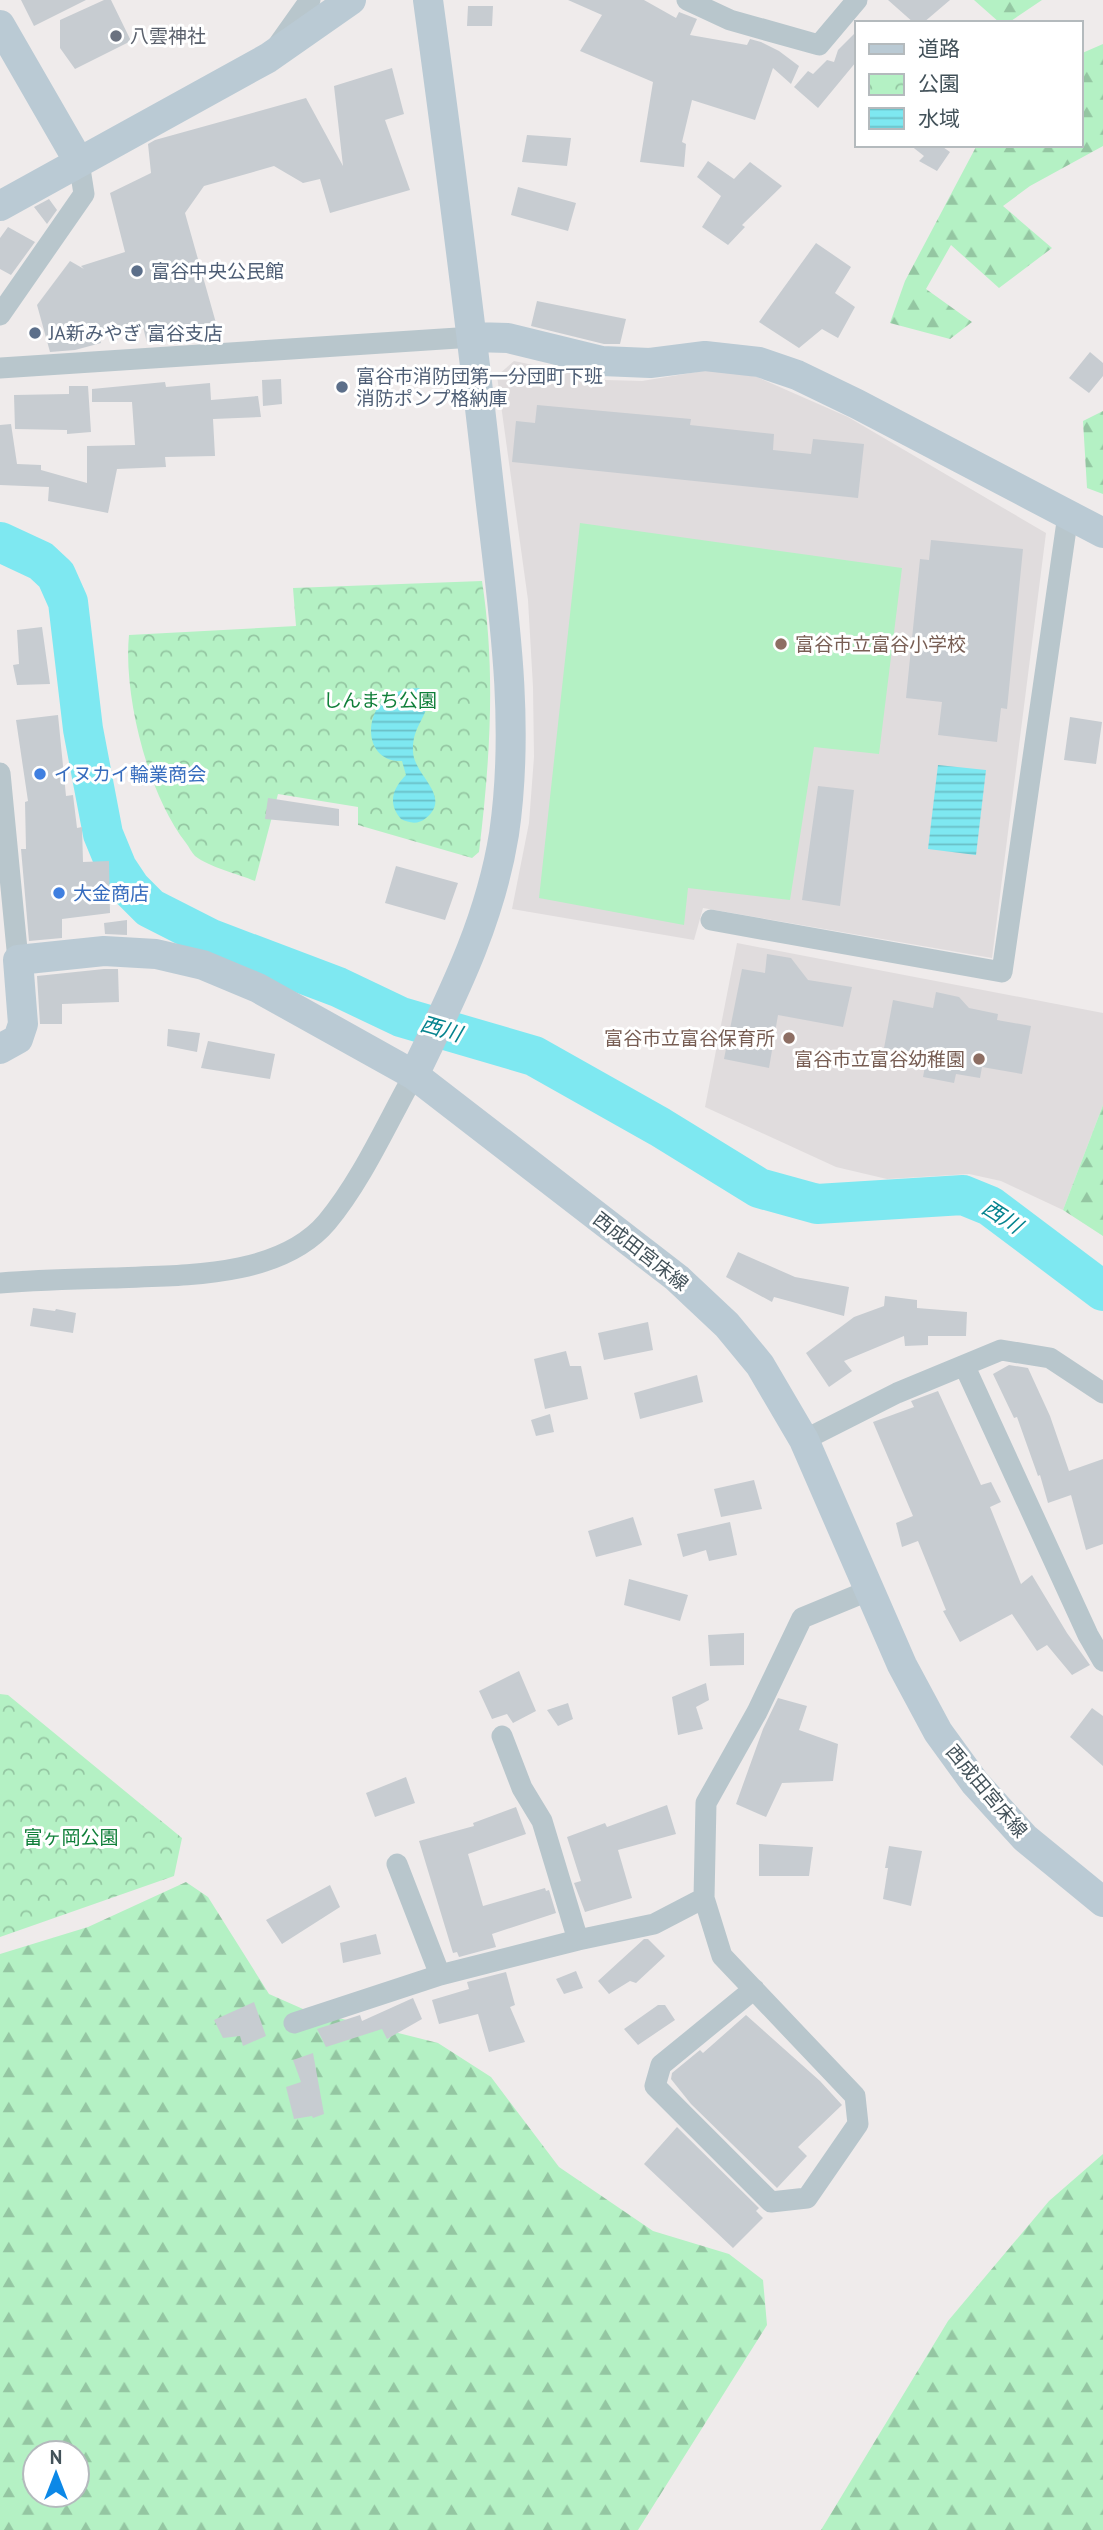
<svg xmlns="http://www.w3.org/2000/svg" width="1103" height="2530" font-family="'PT Sans','Noto Sans JP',sans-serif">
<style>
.education{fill:#e0dcdd}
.forest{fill:url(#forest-firs);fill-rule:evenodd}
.park{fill:url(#park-crowns)}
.pitch{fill:#b4f1c4}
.water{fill:url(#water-rules)}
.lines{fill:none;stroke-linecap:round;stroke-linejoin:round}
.river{stroke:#7ee8f1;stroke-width:40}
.building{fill:#c7ccd1}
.street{stroke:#b8c6cc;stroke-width:21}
.secondary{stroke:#bacad4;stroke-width:30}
.worship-dot{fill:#6b7280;stroke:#fff;stroke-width:2.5}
.service-dot{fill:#5c6f8a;stroke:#fff;stroke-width:2.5}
.education-dot{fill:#8d6e63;stroke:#fff;stroke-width:2.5}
.shop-dot{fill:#3f7fe0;stroke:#fff;stroke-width:2.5}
.labels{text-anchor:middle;stroke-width:6;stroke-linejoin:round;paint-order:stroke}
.worship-label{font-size:19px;fill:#5b616d;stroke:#fff;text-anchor:start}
.service-label{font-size:19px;fill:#4e5e75;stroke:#fff;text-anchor:start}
.education-label{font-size:19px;fill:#785e54;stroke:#fff;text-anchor:end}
.park-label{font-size:19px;fill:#107f39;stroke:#fff}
.shop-label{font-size:19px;fill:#366cbe;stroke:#fff;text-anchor:start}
.street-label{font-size:19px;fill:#43525a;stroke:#fff}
.water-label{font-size:21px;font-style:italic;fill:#05838e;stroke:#fff}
</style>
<defs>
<pattern id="forest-firs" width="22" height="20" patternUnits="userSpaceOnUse" patternTransform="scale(1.75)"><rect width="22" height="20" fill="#b4f1c4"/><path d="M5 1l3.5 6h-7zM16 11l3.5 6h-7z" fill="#94c6a2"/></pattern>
<pattern id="park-crowns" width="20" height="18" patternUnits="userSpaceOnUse" patternTransform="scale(1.75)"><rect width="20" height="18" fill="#b4f1c4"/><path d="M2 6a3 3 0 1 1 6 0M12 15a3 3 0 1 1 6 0" fill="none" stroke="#94c6a2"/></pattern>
<pattern id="water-rules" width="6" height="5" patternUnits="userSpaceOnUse" patternTransform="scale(1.75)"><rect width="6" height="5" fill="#7ee8f1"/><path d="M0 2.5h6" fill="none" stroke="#69bfc6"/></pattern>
</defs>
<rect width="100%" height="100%" fill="#efebeb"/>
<!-- education -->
<path class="education" d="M 514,361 L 605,380 L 642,381 L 703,371 L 725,371 L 757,377 L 848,417 L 1046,533 L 992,958 L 703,908 L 694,940 L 512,909 L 529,823 L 534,757 L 533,687 L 528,600 L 497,376 Z
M 737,943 L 1103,1013 L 1103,1105 L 1063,1210 L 1001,1181 L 969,1174 L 887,1179 L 836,1167 L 705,1107 Z"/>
<!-- forest -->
<path class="forest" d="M 974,0 L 1042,0 L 1008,23 L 1000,23 Z
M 1103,44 L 1103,146 L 1030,186 L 1003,206 L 1052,248 L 999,288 L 951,245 L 926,289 L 972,322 L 950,339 L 890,323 L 905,281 L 977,145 L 1080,145 L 1080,54 Z
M 1103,411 L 1103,494 L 1087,488 L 1083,421 Z
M 1103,1105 L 1103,1236 L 1063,1210 Z
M 186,1882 L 208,1897 L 269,1994 L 303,2009 L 438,2043 L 491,2077 L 559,2167 L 653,2231 L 729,2254 L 763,2280 L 767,2325 L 638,2530 L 0,2530 L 0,1954 L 88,1927 ZM 35,2453 L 77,2453 L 77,2495 L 35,2495 Z
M 1103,2154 L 1103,2530 L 821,2530 L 948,2321 L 1049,2201 Z"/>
<!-- park -->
<path class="park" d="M 482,581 C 496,672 490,761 479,852 L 472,858 L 358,825 L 358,807 L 278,794 L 255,881 C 238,874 209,867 195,856 C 192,853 189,847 186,843 C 148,795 123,695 129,635 L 296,626 L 293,588 Z
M 0,1694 L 8,1695 L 182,1838 L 174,1876 L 0,1937 Z"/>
<!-- pitch -->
<path class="pitch" d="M 580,523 L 902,568 L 879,754 L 814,747 L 790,900 L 688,888 L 684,925 L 539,898 Z"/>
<!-- water -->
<path class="water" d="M 405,689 L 419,688 L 428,700 C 426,720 412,727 413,751 C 413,775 453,796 426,818 C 418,825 409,823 401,819 C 387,803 393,788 406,775 L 402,761 C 369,762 363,725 381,703 C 387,696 397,692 405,689 Z
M 938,765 L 986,770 L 976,855 L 928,849 Z"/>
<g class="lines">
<!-- river -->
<path class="river" d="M 0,542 L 41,561 L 56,575 L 68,602 L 83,729 L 103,834 L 117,868 L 131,889 L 150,908 L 211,939 L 338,987 L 401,1017 L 534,1056 L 660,1127 L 759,1188 L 817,1204 L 963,1195 L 990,1206 L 1103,1291"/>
</g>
<!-- building -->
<path class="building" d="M 21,0 L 86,0 L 34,26 Z
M 104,0 L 111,0 L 131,41 L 75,69 L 60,48 L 60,20 Z
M 568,0 L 644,0 L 676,18 L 679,12 L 697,19 L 690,35 L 747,45 L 750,39 L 761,42 L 779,51 L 799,66 L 791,84 L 773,68 L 755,120 L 692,100 L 682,142 L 686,144 L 684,167 L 640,162 L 653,82 L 580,51 L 602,15 Z
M 888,0 L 950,0 L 923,23 L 914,23 Z
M 468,6 L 493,6 L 492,26 L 467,26 Z
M 856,32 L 856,62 L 818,108 L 794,87 L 808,71 L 813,74 L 827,60 L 834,62 L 838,50 Z
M 392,68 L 404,114 L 385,120 L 410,190 L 330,213 L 320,179 L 303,183 L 274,166 L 204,186 L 185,213 L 216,323 L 147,343 L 142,323 L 99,337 L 101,343 L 75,350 L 50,352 L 37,305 L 70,261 L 84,269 L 81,266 L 125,252 L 110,193 L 151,173 L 148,144 L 155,140 L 306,98 L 343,166 L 334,86 Z
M 527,135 L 571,138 L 567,166 L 522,162 Z
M 910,145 L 940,145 L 950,152 L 937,171 L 919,161 L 924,156 Z
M 708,161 L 734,179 L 750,162 L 782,186 L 742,225 L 745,227 L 728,245 L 702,227 L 721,196 L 697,177 Z
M 518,187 L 576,203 L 568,231 L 511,215 Z
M 49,199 L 57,210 L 47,224 L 34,207 Z
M 8,227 L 35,242 L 11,275 L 0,269 L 0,238 Z
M 816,243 L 851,267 L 835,293 L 855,307 L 838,338 L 822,329 L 799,348 L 759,322 Z
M 537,301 L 626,319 L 620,344 L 604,344 L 531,326 Z
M 1090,352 L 1103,363 L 1103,376 L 1089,393 L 1069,378 Z
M 281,379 L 282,404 L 263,406 L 262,380 Z
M 165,382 L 166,387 L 210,383 L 211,400 L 258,396 L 261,417 L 213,419 L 215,456 L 165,457 L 166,467 L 117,469 L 108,513 L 48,501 L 49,487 L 0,485 L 0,425 L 11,424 L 17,464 L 41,465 L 41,470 L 87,483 L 87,446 L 135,445 L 132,402 L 92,402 L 92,389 Z
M 69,386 L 88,386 L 91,432 L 67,434 L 67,430 L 15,429 L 14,395 L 69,394 Z
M 537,405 L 691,419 L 690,425 L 774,434 L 773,450 L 811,454 L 813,439 L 864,444 L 858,498 L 512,462 L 516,421 L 535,423 Z
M 931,540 L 1023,549 L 1007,709 L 1001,708 L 997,742 L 938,735 L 942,702 L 906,698 L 920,559 L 929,560 Z
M 42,627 L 50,684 L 17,685 L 13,665 L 19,664 L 17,630 Z
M 58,715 L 66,796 L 73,795 L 77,828 L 82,827 L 83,862 L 109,861 L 110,913 L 62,919 L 62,938 L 29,941 L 21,849 L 26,849 L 25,802 L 28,801 L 16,720 Z
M 1070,717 L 1102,722 L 1096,764 L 1064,760 Z
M 818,786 L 854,790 L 840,906 L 802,900 Z
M 268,798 L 339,809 L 339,826 L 265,819 Z
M 396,866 L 458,883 L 445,920 L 385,903 Z
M 127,920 L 127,935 L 105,934 L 104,923 Z
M 767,954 L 791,958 L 808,980 L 852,987 L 843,1027 L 778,1015 L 769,1068 L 724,1059 L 742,969 L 765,973 Z
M 104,969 L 118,969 L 119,1002 L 62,1004 L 62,1024 L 40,1024 L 37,976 Z
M 936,992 L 959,997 L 969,1008 L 998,1014 L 997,1020 L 1031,1026 L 1022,1074 L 982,1067 L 980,1078 L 956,1074 L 954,1083 L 923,1077 L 927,1056 L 884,1048 L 893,1000 L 933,1008 Z
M 168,1029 L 200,1033 L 197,1052 L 167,1046 Z
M 208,1041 L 275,1054 L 270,1079 L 201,1068 Z
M 738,1252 L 795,1277 L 849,1287 L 844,1316 L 774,1297 L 772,1302 L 726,1277 Z
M 885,1296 L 917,1300 L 917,1308 L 967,1312 L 966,1336 L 928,1336 L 928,1345 L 905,1346 L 904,1336 L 844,1361 L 852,1371 L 829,1387 L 806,1353 L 854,1317 L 884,1306 Z
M 33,1308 L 55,1311 L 56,1309 L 76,1313 L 73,1333 L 30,1326 Z
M 648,1322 L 653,1350 L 604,1360 L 598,1333 Z
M 566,1351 L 570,1366 L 581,1366 L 588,1399 L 545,1409 L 534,1359 Z
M 1009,1365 L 1028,1368 L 1050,1416 L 1069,1471 L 1103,1459 L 1103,1544 L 1086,1550 L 1071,1495 L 1048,1503 L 1040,1475 L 1038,1476 L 1017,1417 L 1014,1418 L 993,1374 Z
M 697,1375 L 703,1402 L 640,1419 L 634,1393 Z
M 938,1391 L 981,1485 L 991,1482 L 1001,1502 L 990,1507 L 1021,1584 L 1032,1575 L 1067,1633 L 1090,1665 L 1072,1675 L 1047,1645 L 1037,1651 L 1012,1614 L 960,1642 L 943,1611 L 946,1610 L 918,1541 L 902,1547 L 896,1523 L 913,1516 L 873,1422 L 914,1407 L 911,1401 Z
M 550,1414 L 554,1432 L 536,1436 L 531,1420 Z
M 754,1480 L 762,1509 L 721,1517 L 714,1489 Z
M 633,1517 L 642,1545 L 596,1557 L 588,1531 Z
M 730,1522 L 737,1555 L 709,1561 L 706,1550 L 683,1557 L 677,1534 Z
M 629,1579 L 688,1595 L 680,1621 L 624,1605 Z
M 744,1633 L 744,1665 L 710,1666 L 708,1635 Z
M 519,1671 L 536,1711 L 513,1723 L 507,1714 L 492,1719 L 479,1691 Z
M 706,1683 L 709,1700 L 696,1707 L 703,1729 L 678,1735 L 672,1697 Z
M 778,1698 L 807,1706 L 799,1730 L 838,1744 L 833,1781 L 782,1783 L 766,1817 L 736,1804 L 763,1729 Z
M 568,1703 L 573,1719 L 558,1726 L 547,1710 Z
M 1092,1708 L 1103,1716 L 1103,1766 L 1070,1737 Z
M 406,1777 L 415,1803 L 375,1817 L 366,1793 Z
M 667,1805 L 676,1834 L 618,1850 L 632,1898 L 585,1912 L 574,1883 L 581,1881 L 567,1837 L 605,1823 L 607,1827 Z
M 516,1807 L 526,1834 L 468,1854 L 483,1906 L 545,1888 L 546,1891 L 549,1890 L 556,1913 L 492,1934 L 496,1947 L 459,1957 L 457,1952 L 453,1953 L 419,1841 L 474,1826 L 473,1823 Z
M 759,1844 L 813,1847 L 809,1876 L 759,1876 Z
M 889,1846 L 922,1851 L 911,1906 L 883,1899 L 888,1868 L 885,1868 Z
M 330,1885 L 340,1907 L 282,1944 L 266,1920 Z
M 376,1934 L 381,1954 L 343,1963 L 340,1943 Z
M 644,1939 L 648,1939 L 665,1956 L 636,1983 L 630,1981 L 609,1994 L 598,1981 Z
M 576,1971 L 583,1988 L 564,1994 L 556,1979 Z
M 506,1972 L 515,2005 L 510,2007 L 525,2042 L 489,2052 L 478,2014 L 439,2024 L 432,2000 L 469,1989 L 467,1982 Z
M 413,1998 L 422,2019 L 387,2039 L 382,2029 L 326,2047 L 317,2029 L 360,2015 L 362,2021 Z
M 254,2002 L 266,2036 L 243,2046 L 240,2036 L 223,2038 L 214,2020 Z
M 658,2005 L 665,2005 L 675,2020 L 638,2045 L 624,2029 Z
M 746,2015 L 820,2081 L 842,2105 L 798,2147 L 807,2156 L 777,2188 L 691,2104 L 671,2079 L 672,2073 L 700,2050 L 703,2053 Z
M 313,2053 L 324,2114 L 313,2118 L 312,2116 L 294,2119 L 286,2087 L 301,2082 L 293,2060 Z
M 677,2127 L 759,2208 L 756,2211 L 763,2218 L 733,2248 L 644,2164 Z"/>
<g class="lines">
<!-- street -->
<path class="street" d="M 687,0 L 730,20 L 819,45 L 857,0
M 278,45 L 310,0
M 0,315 L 84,194 L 79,162
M 0,368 L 473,337
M 0,773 L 18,960
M 711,920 L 1002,972 L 1068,515
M 0,1283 C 37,1280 74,1279 112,1278 C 179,1275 279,1279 327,1222 C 362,1180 387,1123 414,1075
M 965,1367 L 1088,1635 L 1103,1661
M 804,1440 L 897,1393 L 1001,1350 L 1050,1358 L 1103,1393
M 502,1736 L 522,1788 L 542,1821 L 578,1940
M 397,1864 L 440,1975
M 704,1898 L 722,1956 L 855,2096 L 858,2124 L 807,2198 L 771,2202 L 655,2086 L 661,2065 L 754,1989
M 294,2023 L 440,1975 L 578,1940 L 654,1924 L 704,1898 L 706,1803 L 757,1712 L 802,1618 L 870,1590"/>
<!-- secondary -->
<path class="secondary" d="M 0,25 L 79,162
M 0,206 L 268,58 L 351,0
M 473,337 L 508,338 L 602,361 L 650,363 L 705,356 L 759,362 L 797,375 L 857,404 L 1103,533
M 0,1049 L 18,1039 L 23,1024 L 18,960 L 104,951 L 156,954 L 203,965 L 258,988 L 414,1075 L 677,1278 L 727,1325 L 760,1365 L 804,1440 L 902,1665 L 938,1732 L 975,1783 L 1025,1838 L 1103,1902
M 414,1075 C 452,996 490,922 504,834 C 521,718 502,602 489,487 C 471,325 450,162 428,0"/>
</g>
<!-- markers -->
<circle class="worship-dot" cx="116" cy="36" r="7"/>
<g class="service-dot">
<circle cx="137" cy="271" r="7"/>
<circle cx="35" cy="333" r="7"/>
<circle cx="342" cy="387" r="7"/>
</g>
<g class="education-dot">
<circle cx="781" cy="644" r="7"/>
<circle cx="789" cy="1038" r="7"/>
<circle cx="979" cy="1059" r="7"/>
</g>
<g class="shop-dot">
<circle cx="40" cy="774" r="7"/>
<circle cx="59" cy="893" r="7"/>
</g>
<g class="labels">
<!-- worship labels -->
<g class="worship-label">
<text x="130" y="43">八雲神社</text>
</g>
<!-- service labels -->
<g class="service-label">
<text x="151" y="278">富谷中央公民館</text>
<text x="49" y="340">JA新みやぎ 富谷支店</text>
<text x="356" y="383">富谷市消防団第一分団町下班<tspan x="356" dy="22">消防ポンプ格納庫</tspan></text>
</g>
<!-- education labels -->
<g class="education-label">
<text x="795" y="651" text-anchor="start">富谷市立富谷小学校</text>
<text x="775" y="1045">富谷市立富谷保育所</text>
<text x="965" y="1066">富谷市立富谷幼稚園</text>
</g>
<!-- park labels -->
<g class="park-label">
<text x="380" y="707">しんまち公園</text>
<text x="71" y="1844">富ヶ岡公園</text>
</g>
<!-- shop labels -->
<g class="shop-label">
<text x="54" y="781">イヌカイ輪業商会</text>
<text x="73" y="900">大金商店</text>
</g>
<!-- street labels -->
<g class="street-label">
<text transform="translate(641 1251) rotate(38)" y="7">西成田宮床線</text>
<text transform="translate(987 1791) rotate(50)" y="7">西成田宮床線</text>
</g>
<!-- water labels -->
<g class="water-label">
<text transform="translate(441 1029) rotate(16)" y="7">西川</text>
<text transform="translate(1002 1217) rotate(33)" y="7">西川</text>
</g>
</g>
<!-- legend -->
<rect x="855" y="21" width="228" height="126" fill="#ffffff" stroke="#b4babd" stroke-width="2"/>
<rect x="869" y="44" width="35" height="10" fill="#bacad4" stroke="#b4babd" stroke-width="2"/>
<text x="918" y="56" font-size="21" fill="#43525a">道路</text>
<rect x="869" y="74" width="35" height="21" fill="url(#park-crowns)" stroke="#b4babd" stroke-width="2"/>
<text x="918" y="91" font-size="21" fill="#43525a">公園</text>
<rect x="869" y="108" width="35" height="21" fill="url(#water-rules)" stroke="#b4babd" stroke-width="2"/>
<text x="918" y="126" font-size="21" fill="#43525a">水域</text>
<!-- north arrow -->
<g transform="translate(56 2474)"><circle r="33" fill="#ffffff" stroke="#b4babd" stroke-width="2"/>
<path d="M0-5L12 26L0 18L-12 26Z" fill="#0c88e7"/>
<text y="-10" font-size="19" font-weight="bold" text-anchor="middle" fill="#43525a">N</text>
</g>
</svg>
